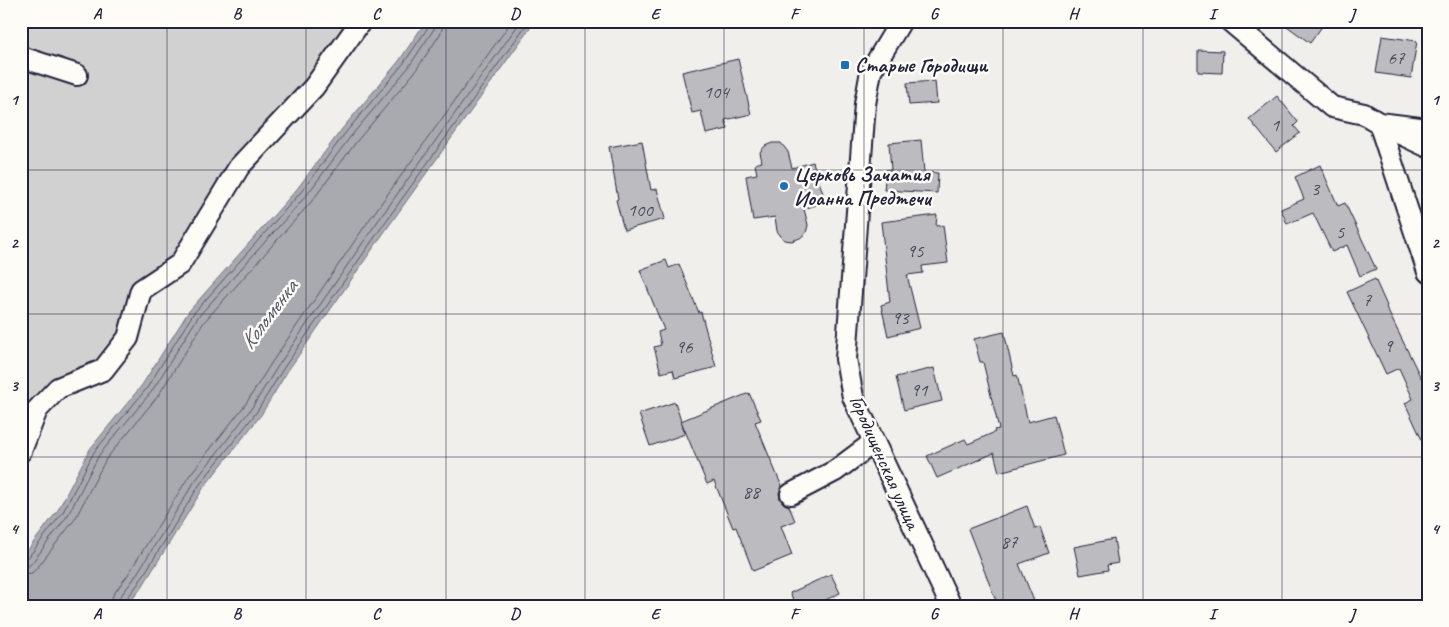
<svg xmlns="http://www.w3.org/2000/svg" width="1449" height="627" font-family="Caveat,sans-serif">
<style>
.green{fill:#d2d1d1;stroke:#7a7a86}
.water{fill:#a9a9b0;stroke:#737381}
.lines{fill:none;stroke-linecap:round;stroke-linejoin:round}
.shore{stroke:#58586a;stroke-width:1}
.building{fill:#bcbcc0;stroke:#22223b}
.minor-casing{stroke:#22223b;stroke-width:24}
.minor{stroke:#fdfcf7;stroke-width:20}
.grid{fill:none;stroke:#22223b;stroke-width:1;stroke-opacity:0.55}
.poi-dot{fill:#1f6fb2;stroke:#fdfcf7;stroke-width:2}
.labels{text-anchor:middle;stroke-width:5;stroke-linejoin:round;paint-order:stroke}
.number-label{font-size:19px;fill:#48485c}
.poi-label{font-size:21px;font-weight:bold;fill:#22223b;stroke:#fdfcf7;text-anchor:start}
.street-label{font-size:21px;fill:#22223b;stroke:#fdfcf7}
.water-label{font-size:22px;font-style:italic;fill:#58586a;stroke:#fdfcf7}
.neatline{fill:none;stroke:#22223b;stroke-width:2}
.grid-label{font-size:16px;text-anchor:middle;font-weight:bold;fill:#22223b}
</style>
<rect width="100%" height="100%" fill="#f0efec"/>
<filter id="ink" filterUnits="userSpaceOnUse"><feTurbulence type="fractalNoise" baseFrequency=".02" numOctaves="2"/><feDisplacementMap in="SourceGraphic" scale="10" xChannelSelector="R" yChannelSelector="G"/><feConvolveMatrix kernelMatrix="1 2 1 2 8 2 1 2 1" color-interpolation-filters="sRGB"/></filter>
<g filter="url(#ink)">
<!-- green -->
<path class="green" d="M 21,21 L 361,21 L 239,167 L 180,264 L 141,290 L 103,370 L 58,388 L 21,451 Z"/>
<!-- water -->
<path class="water" d="M 426,21 L 535,21 L 383,234 L 287,372 L 261,415 L 204,487 L 142,587 L 127,606 L 21,606 L 21,559 L 58,510 L 90,449 L 142,385 L 189,311 L 297,189 L 342,129 L 399,61 Z"/>
<g class="lines">
<!-- shore -->
<path class="shore" d="M 21,561 L 27,559 L 63,512 L 94,452 L 147,388 L 193,314 L 301,192 L 346,132 L 403,64 L 429,26 L 430,21
M 21,568 L 27,567 L 32,563 L 68,515 L 99,455 L 152,391 L 198,317 L 306,196 L 351,136 L 408,68 L 434,29 L 436,21
M 21,575 L 32,573 L 38,567 L 75,519 L 106,459 L 158,396 L 204,322 L 312,201 L 357,141 L 414,73 L 441,33 L 444,21
M 110,606 L 113,595 L 127,576 L 189,476 L 245,405 L 272,362 L 367,223 L 512,21
M 118,606 L 119,598 L 133,580 L 195,481 L 251,409 L 278,366 L 373,228 L 521,21
M 124,606 L 125,601 L 138,584 L 200,484 L 256,413 L 283,369 L 379,231 L 529,21"/>
</g>
<!-- building -->
<path class="building" d="M 1280,21 L 1326,21 L 1310,43 Z
M 1382,36 L 1417,41 L 1411,78 L 1376,73 Z
M 1198,50 L 1223,51 L 1222,73 L 1198,72 Z
M 738,59 L 751,114 L 725,120 L 728,129 L 706,134 L 701,111 L 692,113 L 682,72 Z
M 935,81 L 937,103 L 909,105 L 907,83 Z
M 1277,96 L 1298,122 L 1294,126 L 1300,133 L 1276,152 L 1249,119 Z
M 921,140 L 924,172 L 938,173 L 937,193 L 884,190 L 886,170 L 891,170 L 889,143 Z
M 642,141 L 651,190 L 657,189 L 665,219 L 624,230 L 616,200 L 618,199 L 609,147 Z
M 772,143 L 781,143 L 788,152 L 792,168 L 813,162 L 824,197 L 816,205 L 804,209 L 808,225 L 806,233 L 800,238 L 792,241 L 784,240 L 777,231 L 775,217 L 753,220 L 746,176 L 757,174 L 755,164 L 762,162 L 760,152 L 765,146 Z
M 1320,165 L 1338,206 L 1345,203 L 1376,269 L 1360,276 L 1347,245 L 1332,252 L 1313,213 L 1287,224 L 1281,209 L 1304,199 L 1295,177 Z
M 937,215 L 936,226 L 943,225 L 948,263 L 922,266 L 923,273 L 907,275 L 920,328 L 888,336 L 881,305 L 890,302 L 881,222 Z
M 666,260 L 669,268 L 679,264 L 699,313 L 701,312 L 716,367 L 675,378 L 673,370 L 661,373 L 654,347 L 661,345 L 658,332 L 664,330 L 640,270 Z
M 1375,279 L 1387,306 L 1386,307 L 1421,378 L 1428,375 L 1428,453 L 1405,403 L 1413,399 L 1399,368 L 1386,374 L 1347,292 Z
M 1004,332 L 1014,376 L 1017,375 L 1028,422 L 1054,415 L 1064,455 L 999,472 L 994,453 L 937,478 L 927,456 L 965,439 L 968,444 L 995,432 L 994,430 L 999,429 L 983,362 L 980,362 L 974,339 Z
M 934,368 L 942,401 L 904,410 L 896,377 Z
M 749,393 L 761,420 L 755,422 L 782,487 L 779,493 L 780,499 L 784,504 L 789,506 L 795,521 L 781,526 L 792,555 L 753,571 L 736,527 L 733,528 L 714,481 L 707,484 L 681,421 Z
M 675,402 L 685,434 L 650,446 L 639,414 Z
M 1027,506 L 1035,529 L 1040,527 L 1049,553 L 1019,564 L 1036,606 L 998,606 L 968,529 Z
M 1114,539 L 1118,563 L 1107,565 L 1108,570 L 1080,575 L 1074,547 Z
M 831,574 L 840,593 L 813,606 L 796,606 L 790,593 Z"/>
<g class="lines">
<!-- minor casing -->
<g class="minor-casing">
<path id="minor" d="M 901,21 L 871,71 L 865,104 L 846,359 L 853,397 L 951,606
M 1230,21 L 1332,107 L 1364,114 L 1379,123 L 1428,129
M 21,57 L 77,75
M 1379,123 L 1428,272
M 1392,130 L 1428,147
M 21,451 L 37,410 L 58,388 L 103,370 L 128,338 L 141,290 L 180,264 L 239,167 L 314,87 L 361,21
M 791,494 L 835,471 L 874,442"/>
</g>
<!-- minor -->
<use href="#minor" class="minor"/>
</g>
</g>
<!-- grid -->
<path class="grid" d="M 167,21 L 167,606M 306,21 L 306,606M 446,21 L 446,606M 585,21 L 585,606M 724,21 L 724,606M 864,21 L 864,606M 1003,21 L 1003,606M 1143,21 L 1143,606M 1282,21 L 1282,606M 21,170 L 1428,170M 21,314 L 1428,314M 21,457 L 1428,457"/>
<!-- markers -->
<g class="poi-dot">
<rect x="840" y="60" width="10" height="10" rx="2.5"/>
<circle cx="784" cy="186" r="5"/>
</g>
<g class="labels">
<!-- number labels -->
<g class="number-label">
<text x="1396" y="64">67</text>
<text x="716" y="98">104</text>
<text x="1275" y="131">1</text>
<text x="1315" y="195">3</text>
<text x="640" y="216">100</text>
<text x="1340" y="238">5</text>
<text x="915" y="257">95</text>
<text x="1367" y="306">7</text>
<text x="900" y="324">93</text>
<text x="1388" y="352">9</text>
<text x="684" y="353">96</text>
<text x="919" y="396">91</text>
<text x="751" y="498">88</text>
<text x="1009" y="548">87</text>
</g>
<!-- poi labels -->
<g class="poi-label">
<text x="855" y="72">Старые Городищи</text>
<text x="794" y="181">Церковь Зачатия<tspan x="794" dy="24">Иоанна Предтечи</tspan></text>
</g>
<!-- street labels -->
<g class="street-label">
<text transform="translate(885 462) rotate(66)" y="7">Городищенская улица</text>
</g>
<!-- water labels -->
<g class="water-label">
<text transform="translate(268 314) rotate(-53)" y="8">Коломенка</text>
</g>
</g>
<!-- margin -->
<rect width="1449" height="627" fill="none" stroke="#fdfcf7" stroke-width="55"/>
<rect x="28" y="28" width="1394" height="572" class="neatline"/>
<g class="grid-label">
<text x="97" y="19">A</text>
<text x="237" y="19">B</text>
<text x="376" y="19">C</text>
<text x="515" y="19">D</text>
<text x="655" y="19">E</text>
<text x="794" y="19">F</text>
<text x="934" y="19">G</text>
<text x="1073" y="19">H</text>
<text x="1212" y="19">I</text>
<text x="1352" y="19">J</text>
<text x="14" y="105">1</text>
<text x="1435" y="105">1</text>
<text x="14" y="248">2</text>
<text x="1435" y="248">2</text>
<text x="14" y="391">3</text>
<text x="1435" y="391">3</text>
<text x="14" y="534">4</text>
<text x="1435" y="534">4</text>
<text x="97" y="619">A</text>
<text x="237" y="619">B</text>
<text x="376" y="619">C</text>
<text x="515" y="619">D</text>
<text x="655" y="619">E</text>
<text x="794" y="619">F</text>
<text x="934" y="619">G</text>
<text x="1073" y="619">H</text>
<text x="1212" y="619">I</text>
<text x="1352" y="619">J</text>
</g>
</svg>
